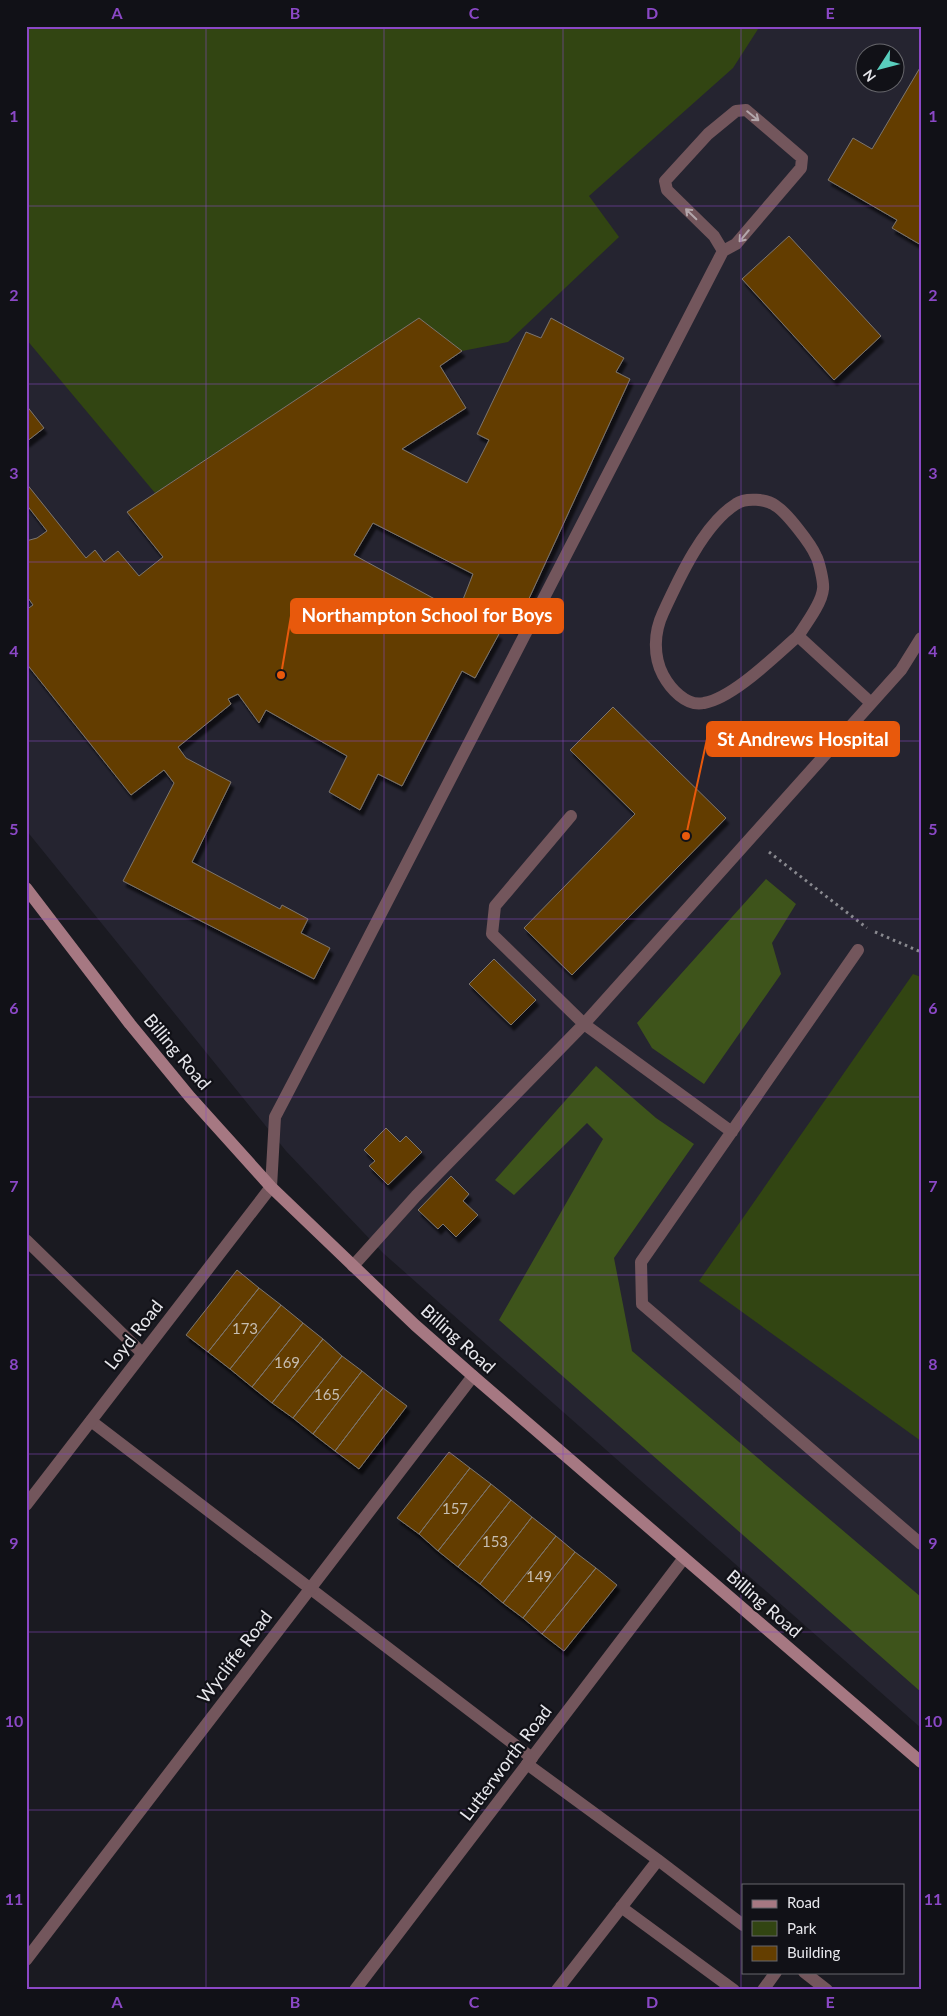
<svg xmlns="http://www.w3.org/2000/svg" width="947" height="2016" font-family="Lato,sans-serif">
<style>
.built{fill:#252430;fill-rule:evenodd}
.green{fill:#324512}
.forest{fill:#3e541b}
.building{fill:#643e00;stroke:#7c756e;filter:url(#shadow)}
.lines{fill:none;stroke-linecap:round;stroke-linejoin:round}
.path{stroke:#89898f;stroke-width:3;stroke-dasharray:2.5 4;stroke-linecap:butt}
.lane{stroke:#73565c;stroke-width:12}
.street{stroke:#73565c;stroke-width:12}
.secondary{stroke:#a67882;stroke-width:12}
.oneway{stroke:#b3a6ab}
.grid{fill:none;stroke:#8b48c6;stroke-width:1;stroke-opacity:0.55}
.labels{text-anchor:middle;stroke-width:4.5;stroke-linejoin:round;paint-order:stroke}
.number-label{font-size:15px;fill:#c6bdb1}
.street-label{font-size:18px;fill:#e7e7ec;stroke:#111117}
.leader{fill:none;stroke:#e8590c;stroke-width:2}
.callout-dot{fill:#e8590c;stroke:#111117;stroke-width:2}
.callout{fill:#e8590c;stroke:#e8590c;stroke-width:2}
.callout-label{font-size:19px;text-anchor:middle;font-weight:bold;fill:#fff}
.neatline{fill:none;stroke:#8b48c6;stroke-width:2}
.grid-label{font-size:16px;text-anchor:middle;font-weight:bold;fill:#8b48c6}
</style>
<defs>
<filter id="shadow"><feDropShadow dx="3" dy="5.5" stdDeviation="1" flood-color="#0009"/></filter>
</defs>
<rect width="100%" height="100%" fill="#1a1a21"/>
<!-- built -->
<path class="built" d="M 26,26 L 921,26 L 921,1728 L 383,1253 L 286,1151 L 26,830 ZM 864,52 L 894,52 L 894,82 L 864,82 Z"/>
<!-- green -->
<path class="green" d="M 26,26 L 760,26 L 733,68 L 589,196 L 619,237 L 508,342 L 462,351 L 419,318 L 155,493 L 26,339 Z
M 913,974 L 921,977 L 921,1441 L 699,1281 Z"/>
<!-- forest -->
<path class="forest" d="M 766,879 L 796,904 L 772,943 L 781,974 L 704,1084 L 652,1048 L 637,1023 Z
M 596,1066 L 656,1118 L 694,1144 L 614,1258 L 632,1351 L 921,1597 L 921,1692 L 499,1320 L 603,1139 L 587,1123 L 514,1195 L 495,1180 Z"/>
<!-- building -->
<path class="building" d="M 921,66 L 921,245 L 892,228 L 897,220 L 828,180 L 853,138 L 872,149 Z
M 789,236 L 881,336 L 834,380 L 742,279 Z
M 419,318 L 462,351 L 440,366 L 466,408 L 402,449 L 467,483 L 489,440 L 477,434 L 526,332 L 541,338 L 551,318 L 624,358 L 616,372 L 630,379 L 515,629 L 462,602 L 473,574 L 373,523 L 354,555 L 499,634 L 475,678 L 462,671 L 402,786 L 378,774 L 360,810 L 329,792 L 347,756 L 266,710 L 259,723 L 238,694 L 228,699 L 231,704 L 178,747 L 186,758 L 231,782 L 192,862 L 280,909 L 282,905 L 308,919 L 301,933 L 330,948 L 314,979 L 123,881 L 174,783 L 164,770 L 131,795 L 26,663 L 26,610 L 33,605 L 26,595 L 26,541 L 37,538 L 47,531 L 26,504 L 26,483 L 86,558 L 95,550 L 104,562 L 118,551 L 139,576 L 163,557 L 127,512 Z
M 26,405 L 44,428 L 26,442 Z
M 613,707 L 726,818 L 572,975 L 524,928 L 635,814 L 570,750 Z
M 494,959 L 536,1000 L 511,1025 L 469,984 Z
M 386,1128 L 400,1142 L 406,1136 L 422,1152 L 388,1185 L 369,1166 L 375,1161 L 364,1150 Z
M 451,1176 L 469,1194 L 463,1201 L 478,1215 L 456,1237 L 443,1224 L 438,1229 L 418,1210 Z
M 237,1270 L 259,1288 L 208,1352 L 186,1335 Z
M 259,1288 L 281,1305 L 230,1369 L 208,1352 Z
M 281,1305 L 303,1323 L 252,1387 L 230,1369 Z
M 303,1323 L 323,1339 L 272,1403 L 252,1387 Z
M 323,1339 L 342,1356 L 293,1418 L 272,1403 Z
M 342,1356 L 362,1371 L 313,1434 L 293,1418 Z
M 362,1371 L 383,1388 L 335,1451 L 313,1434 Z
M 383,1388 L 407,1406 L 359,1469 L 335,1451 Z
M 449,1452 L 470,1468 L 419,1534 L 397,1518 Z
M 470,1468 L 491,1484 L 438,1551 L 419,1534 Z
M 491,1484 L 511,1500 L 458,1567 L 438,1551 Z
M 511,1500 L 532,1517 L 480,1584 L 458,1567 Z
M 532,1517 L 556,1536 L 503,1603 L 480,1584 Z
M 556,1536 L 575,1552 L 523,1618 L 503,1603 Z
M 575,1552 L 596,1568 L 542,1634 L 523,1618 Z
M 596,1568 L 617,1585 L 564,1651 L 542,1634 Z"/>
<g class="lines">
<!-- path -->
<path class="path" d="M 769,852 L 867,928
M 875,932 L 921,952"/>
<!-- lane -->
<path class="lane" d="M 798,636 C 806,624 822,603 823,589 C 824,583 819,561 816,556 C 811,544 787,513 776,506 C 767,499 746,497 736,504 C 704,524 679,578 663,613 C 654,632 653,656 663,675 C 670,688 686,707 704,703 C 733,698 775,656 798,636 L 871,703
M 571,816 L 495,906 L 492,934 L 584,1024 L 732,1132
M 858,950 L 641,1262 L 642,1304 L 921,1544
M 271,1187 L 275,1117 L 343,987 L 723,251 L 736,244 L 801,168 L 802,158 L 746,110 L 736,111 L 708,134 L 665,181 L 667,190 L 714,236 L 723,251
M 26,1240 L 142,1353
M 353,1266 L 416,1196 L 584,1024 L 901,670 L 921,638
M 91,1421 L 532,1758
M 527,1764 L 658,1860 L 743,1925
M 621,1907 L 734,1990
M 804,1972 L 827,1990
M 557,1990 L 658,1860
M 763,1990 L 776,1972"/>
<!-- street -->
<path class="street" d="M 26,1505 L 271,1187
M 26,1960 L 473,1376
M 355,1990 L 684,1558"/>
<!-- secondary -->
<path class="secondary" d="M 26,888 L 130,1024 L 190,1097 L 271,1187 L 415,1325 L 473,1376 L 921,1762"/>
</g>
<!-- one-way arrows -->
<defs><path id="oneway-shaft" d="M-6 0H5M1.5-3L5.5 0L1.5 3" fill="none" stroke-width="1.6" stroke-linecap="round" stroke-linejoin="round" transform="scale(1.25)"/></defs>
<g class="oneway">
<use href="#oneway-shaft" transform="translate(753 116) rotate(39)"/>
<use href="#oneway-shaft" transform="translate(691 214) rotate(-136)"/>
<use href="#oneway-shaft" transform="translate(744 236) rotate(130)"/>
</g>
<!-- grid -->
<path class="grid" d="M 206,26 L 206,1990M 384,26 L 384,1990M 563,26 L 563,1990M 741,26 L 741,1990M 26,206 L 921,206M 26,384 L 921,384M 26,562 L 921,562M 26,741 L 921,741M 26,919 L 921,919M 26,1097 L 921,1097M 26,1275 L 921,1275M 26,1454 L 921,1454M 26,1632 L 921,1632M 26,1810 L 921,1810"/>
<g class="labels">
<!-- number labels -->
<g class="number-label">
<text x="245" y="1334">173</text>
<text x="287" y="1368">169</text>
<text x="327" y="1400">165</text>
<text x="455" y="1514">157</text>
<text x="495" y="1547">153</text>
<text x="539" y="1582">149</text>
</g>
<!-- street labels -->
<g class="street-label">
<text transform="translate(177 1052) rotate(50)" y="6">Billing Road</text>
<text transform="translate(134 1335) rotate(-52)" y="6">Loyd Road</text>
<text transform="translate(458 1339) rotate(42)" y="6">Billing Road</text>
<text transform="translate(764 1604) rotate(41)" y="6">Billing Road</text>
<text transform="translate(235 1657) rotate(-53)" y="6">Wycliffe Road</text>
<text transform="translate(506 1763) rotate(-53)" y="6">Lutterworth Road</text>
</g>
</g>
<!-- callouts -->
<path class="leader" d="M281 675L291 616M686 836L707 739"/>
<g class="callout-dot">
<circle cx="281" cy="675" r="5"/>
<circle cx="686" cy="836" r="5"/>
</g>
<g class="callout">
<rect x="291" y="599" width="272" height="34" rx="5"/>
<rect x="707" y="722" width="192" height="34" rx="5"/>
</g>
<g class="callout-label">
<text x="427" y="622">Northampton School for Boys</text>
<text x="803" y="746">St Andrews Hospital</text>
</g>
<!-- border -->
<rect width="947" height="2016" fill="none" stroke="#111117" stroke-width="55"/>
<!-- legend -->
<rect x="742" y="1884" width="162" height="90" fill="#111117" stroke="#67676c"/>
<rect x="752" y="1900" width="25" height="8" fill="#a67882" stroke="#67676c"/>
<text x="787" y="1908" font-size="15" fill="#e7e7ec">Road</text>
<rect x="752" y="1921" width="25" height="15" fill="#324512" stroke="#67676c"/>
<text x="787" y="1934" font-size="15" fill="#e7e7ec">Park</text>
<rect x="752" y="1946" width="25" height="15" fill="#643e00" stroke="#67676c"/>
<text x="787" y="1958" font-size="15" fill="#e7e7ec">Building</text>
<!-- north arrow -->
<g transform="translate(880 68) rotate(234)"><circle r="24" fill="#111117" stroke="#67676c"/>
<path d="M0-4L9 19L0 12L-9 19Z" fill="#59cebe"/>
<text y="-8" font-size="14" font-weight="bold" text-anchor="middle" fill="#e7e7ec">N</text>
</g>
<rect x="28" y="28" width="892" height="1960" class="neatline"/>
<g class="grid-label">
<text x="117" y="19">A</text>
<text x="295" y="19">B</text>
<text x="474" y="19">C</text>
<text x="652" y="19">D</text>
<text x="830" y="19">E</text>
<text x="14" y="122">1</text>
<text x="933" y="122">1</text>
<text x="14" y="301">2</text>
<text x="933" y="301">2</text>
<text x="14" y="479">3</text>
<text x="933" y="479">3</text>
<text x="14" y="657">4</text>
<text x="933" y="657">4</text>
<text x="14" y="835">5</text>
<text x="933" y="835">5</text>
<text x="14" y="1014">6</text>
<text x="933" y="1014">6</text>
<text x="14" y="1192">7</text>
<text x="933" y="1192">7</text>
<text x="14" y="1370">8</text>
<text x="933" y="1370">8</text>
<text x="14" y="1549">9</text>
<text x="933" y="1549">9</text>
<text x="14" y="1727">10</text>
<text x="933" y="1727">10</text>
<text x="14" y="1905">11</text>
<text x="933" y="1905">11</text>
<text x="117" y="2008">A</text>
<text x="295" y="2008">B</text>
<text x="474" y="2008">C</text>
<text x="652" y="2008">D</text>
<text x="830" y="2008">E</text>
</g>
</svg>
